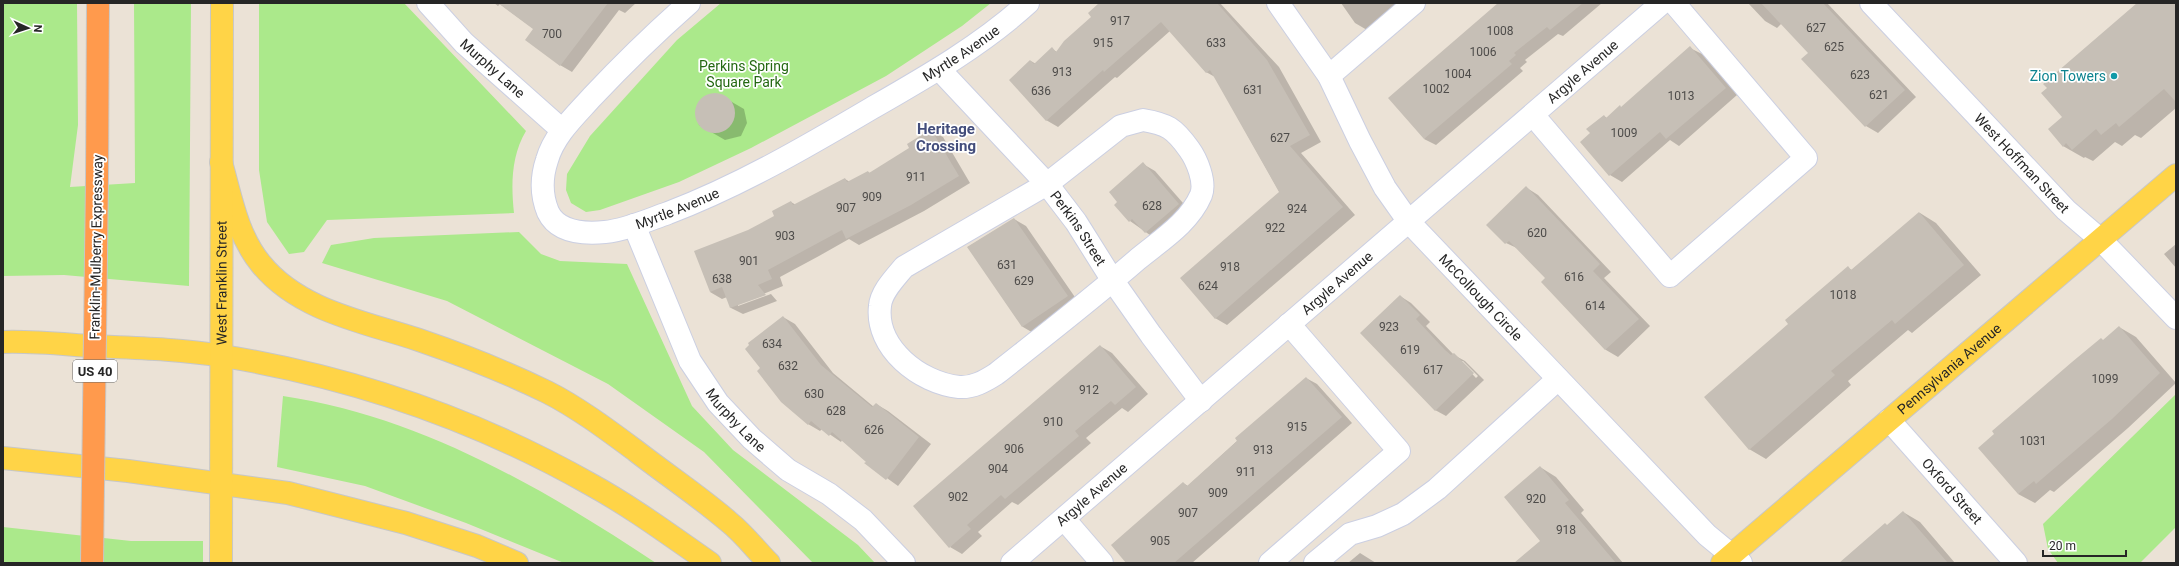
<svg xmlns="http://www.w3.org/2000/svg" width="2179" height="566" font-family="Roboto,sans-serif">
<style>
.green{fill:#abe98b}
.shadow{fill:#0003;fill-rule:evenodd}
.building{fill:#c6bfb6}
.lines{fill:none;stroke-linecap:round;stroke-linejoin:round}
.minor-casing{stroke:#cbcfe2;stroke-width:24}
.major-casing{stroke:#c7c7c7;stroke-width:24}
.highway-casing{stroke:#c7c7c7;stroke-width:24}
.minor{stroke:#fff;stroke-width:22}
.major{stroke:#ffd447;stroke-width:22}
.highway{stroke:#ff9a4d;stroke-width:22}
.highway-bridge-casing{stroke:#c7c7c7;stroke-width:24;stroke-linecap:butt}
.highway-bridge{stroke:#ff9a4d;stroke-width:22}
.culture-dot{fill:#0f9aa8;stroke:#fff;stroke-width:1.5}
.labels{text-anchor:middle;stroke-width:3.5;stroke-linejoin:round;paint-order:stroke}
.number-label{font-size:12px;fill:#4e4c4a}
.shield{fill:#fff;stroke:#676767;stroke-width:1}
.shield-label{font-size:13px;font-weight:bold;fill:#262626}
.street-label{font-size:14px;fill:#262626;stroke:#fff}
.park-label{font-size:14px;fill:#246811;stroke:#fff}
.culture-label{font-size:14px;fill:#0d838f;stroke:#fff;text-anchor:end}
.neighbourhood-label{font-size:15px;font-weight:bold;fill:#434d7b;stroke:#fff}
</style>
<rect width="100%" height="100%" fill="#ebe2d6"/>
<!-- green -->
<path class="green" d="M 3,3 L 77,3 L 78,125 L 70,187 L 135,183 L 134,3 L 191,3 L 189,286 L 64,275 L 3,276 Z
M 259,3 L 404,3 L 526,131 C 511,156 511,185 514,213 L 327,220 L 304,252 L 289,254 L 267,222 L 259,170 Z
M 721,3 L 991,3 L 962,26 L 886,76 L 751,148 L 679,182 L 600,210 L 586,212 L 571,203 L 566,190 L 567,174 L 590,136 L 677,40 Z
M 519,232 L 541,254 L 560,261 L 627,264 L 692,406 L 733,450 L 858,545 L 875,563 L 813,563 L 704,452 L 608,384 L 447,301 L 322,263 L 331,245 L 374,238 Z
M 2176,394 L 2176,527 L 2140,563 L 2058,563 L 2048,549 L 2043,524 Z
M 283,396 C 419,416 543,488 656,563 L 564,563 L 466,523 L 365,486 L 277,467 Z
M 3,527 L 131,541 L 203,541 L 203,563 L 3,563 Z"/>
<!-- shadow -->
<path class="shadow" d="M 494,3 L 636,3 L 625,13 L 619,10 L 572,72 L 560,65 L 534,29 L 500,4 L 498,6 Z
M 1101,3 L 1220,3 L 1279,67 L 1321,142 L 1301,153 L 1355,215 L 1227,325 L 1215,318 L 1280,193 L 1215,77 L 1206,72 L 1170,31 L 1117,78 L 1115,77 L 1058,127 L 1046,120 L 1031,61 L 1036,64 L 1052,49 L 1057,52 L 1093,17 Z
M 1341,3 L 1406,3 L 1367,30 L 1355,23 Z
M 1499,3 L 1602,3 L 1563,36 L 1558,34 L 1525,60 L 1527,62 L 1520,68 L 1523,71 L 1436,145 L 1424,139 Z
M 1748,3 L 1827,3 L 1916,97 L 1878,133 L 1866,126 L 1802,59 L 1810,53 L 1782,23 L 1777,28 L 1765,21 Z
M 2147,3 L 2176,3 L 2176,108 L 2141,138 L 2135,135 L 2122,146 L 2115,142 L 2093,161 L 2085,157 L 2084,158 L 2063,146 L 2063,117 Z
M 1690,48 L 1702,54 L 1737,95 L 1679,146 L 1670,140 L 1622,182 L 1610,175 L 1591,133 L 1604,116 L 1607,118 L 1620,107 L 1622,108 Z
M 718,94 L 744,109 L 747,123 L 741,136 L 725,140 L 699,125 L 696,111 L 703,98 Z
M 931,131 L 943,137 L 970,183 L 924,211 L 859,245 L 849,239 L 819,256 L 780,277 L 783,286 L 738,304 L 738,306 L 771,294 L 777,301 L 743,314 L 731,308 L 727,297 L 722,299 L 710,292 L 748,231 L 776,216 L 791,202 L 796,205 L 845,179 L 850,182 L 868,172 L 870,173 L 911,149 Z
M 1143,164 L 1155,171 L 1190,211 L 1157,240 L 1130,221 Z
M 1527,188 L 1538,195 L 1611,272 L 1604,278 L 1650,326 L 1618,357 L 1606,350 L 1543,282 L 1547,278 L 1519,249 L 1506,243 Z
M 1920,213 L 1936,223 L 1981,275 L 1912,333 L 1908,330 L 1848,381 L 1851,385 L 1766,459 L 1749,449 L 1790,325 L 1848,268 L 1852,270 Z
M 1014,219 L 1026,226 L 1079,303 L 1035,334 L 1023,327 L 968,247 Z
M 2176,244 L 2176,268 L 2164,254 Z
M 1400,296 L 1411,303 L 1430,322 L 1426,326 L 1454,355 L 1465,361 L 1484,380 L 1446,416 L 1435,410 ZM 1460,361 L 1463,361 L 1478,376 L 1476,378 Z
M 783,317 L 795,324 L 833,373 L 874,407 L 876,404 L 888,411 L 931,444 L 898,486 L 866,463 L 867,462 L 842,440 L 841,442 L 822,429 L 820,431 L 808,424 L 762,369 Z
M 2119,327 L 2136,337 L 2176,383 L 2128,428 L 2054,492 L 2050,490 L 2035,503 L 2018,494 L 2104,341 Z
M 1100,346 L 1112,353 L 1148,394 L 1128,412 L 1122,408 L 1086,438 L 1091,443 L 1018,505 L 1012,502 L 978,532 L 982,536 L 962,554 L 950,547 Z
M 1306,378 L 1317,384 L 1352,423 L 1192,563 L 1128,563 L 1183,483 L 1188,486 Z
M 1540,467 L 1556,477 L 1584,510 L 1581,513 L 1623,563 L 1515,563 L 1541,541 Z
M 1903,512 L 1920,522 L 1955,563 L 1845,563 Z
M 1360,553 L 1376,563 L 1348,563 Z"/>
<!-- building -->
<path class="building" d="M 498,3 L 608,3 L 560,66 L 525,40 L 533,29 Z
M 1099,3 L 1217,3 L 1267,60 L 1310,135 L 1290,146 L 1343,207 L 1215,319 L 1180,278 L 1279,192 L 1210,70 L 1206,73 L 1161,22 L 1104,72 L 1103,70 L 1046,121 L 1009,80 L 1030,60 L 1034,64 L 1052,47 L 1056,52 L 1064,41 L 1091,17 L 1088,13 Z
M 1498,3 L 1583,3 L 1550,30 L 1547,27 L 1514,53 L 1516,55 L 1509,61 L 1512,64 L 1424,139 L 1388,98 Z
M 1761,3 L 1823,3 L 1905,90 L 1865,127 L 1801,59 L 1808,53 Z
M 2137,3 L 2176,3 L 2176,102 L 2164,89 L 2119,127 L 2116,123 L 2101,135 L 2096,129 L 2072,150 L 2066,143 L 2063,147 L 2048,129 L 2062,117 L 2041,93 L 2047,88 L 2043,84 Z
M 1690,46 L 1726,88 L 1666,139 L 1660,132 L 1609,176 L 1580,142 L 1590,133 L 1586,129 L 1604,115 L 1606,118 L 1620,105 L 1621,107 Z
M695 113a20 20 0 1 1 40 0a20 20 0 1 1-40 0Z
M 931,129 L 959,176 L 911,205 L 846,239 L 842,230 L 768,270 L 772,279 L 758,285 L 766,295 L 730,308 L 722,287 L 710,292 L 694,251 L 748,230 L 774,216 L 772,211 L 791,201 L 793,205 L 845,178 L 847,182 L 868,171 L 869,173 L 909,148 L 907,144 Z
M 1143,162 L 1179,204 L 1145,233 L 1132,219 L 1129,222 L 1114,205 L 1117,202 L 1109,192 Z
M 1526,186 L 1600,264 L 1593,271 L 1639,319 L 1605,350 L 1541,282 L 1545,278 L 1509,241 L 1505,244 L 1486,225 Z
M 1919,212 L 1964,265 L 1895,324 L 1892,320 L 1831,371 L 1835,375 L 1749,450 L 1704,397 L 1788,324 L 1785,320 L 1848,266 L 1851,270 Z
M 1014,218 L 1068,296 L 1022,327 L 967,247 Z
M 1400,295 L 1420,315 L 1416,319 L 1445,350 L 1451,355 L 1454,353 L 1474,373 L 1435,411 L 1360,333 Z
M 783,316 L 821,365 L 872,407 L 876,403 L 919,437 L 886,480 L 864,463 L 866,462 L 832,432 L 829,436 L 811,421 L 808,425 L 781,402 L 757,371 L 760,368 L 745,349 L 749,345 L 748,343 Z
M 2119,326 L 2160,373 L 2112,419 L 2036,484 L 2034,481 L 2018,494 L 1978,448 L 1994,434 L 1992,431 L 2072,362 L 2101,338 L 2103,340 Z
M 1100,345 L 1136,387 L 1115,405 L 1111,401 L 1075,431 L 1079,436 L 1005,499 L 1001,495 L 967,525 L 971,529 L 949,548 L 913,506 Z
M 1306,377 L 1342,417 L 1174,563 L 1126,563 L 1111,545 L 1183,482 L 1187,486 L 1237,441 L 1235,438 Z
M 1540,466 L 1569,500 L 1565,503 L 1616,563 L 1514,563 L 1540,541 L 1504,497 Z
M 1903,511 L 1948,563 L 1839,563 L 1885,523 L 1887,525 Z"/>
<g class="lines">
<!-- minor casing -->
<g class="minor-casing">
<g id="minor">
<path id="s1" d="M 428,3 L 464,43 L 562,130"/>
<path id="s2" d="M 689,3 C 655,33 623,64 592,97 C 575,116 554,135 547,160 C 541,178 541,195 548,212 C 558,233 584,234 605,232 C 626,230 648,220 668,213 C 739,186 806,147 872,108 C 926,77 982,45 1028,3"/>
<path id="s3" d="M 1278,3 L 1329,76 L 1360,141 L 1385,188 L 1409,222 L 1707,535 L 1741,563"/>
<path id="s4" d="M 1871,3 L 2066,210 L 2101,240 L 2176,318"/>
<path id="s5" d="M 939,69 L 1047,184 L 1076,222 L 1113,281 L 1151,335 L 1201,401"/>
<path d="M 1329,76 L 1414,3"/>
<path d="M 1533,115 L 1670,276 L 1806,158 L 1674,3"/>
<path d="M 1143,120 C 1167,124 1174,128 1189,149 C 1197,160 1206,182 1201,195 C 1189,223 1161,240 1138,259 C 1092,299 1044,336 996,374 C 985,381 973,388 959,387 C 920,383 875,348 880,306 C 881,292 895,278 904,267 L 1047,184 L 1121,126 Z"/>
<path id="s6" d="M 634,225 L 690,361 L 718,403 L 752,439 L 788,470 L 829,494 L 863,520 L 904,563"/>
<path id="s7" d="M 1889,420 L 2016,563"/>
<path d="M 1064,519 L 1102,563"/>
<path id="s8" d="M 1012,563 L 1662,3"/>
<path d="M 1270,563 L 1399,451 L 1289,324"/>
<path d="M 1315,563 L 1350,534 L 1377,526 L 1403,514 L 1437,489 L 1558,379"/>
</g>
</g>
<!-- major casing -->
<g class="major-casing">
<g id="major">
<path d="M 221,162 C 231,197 237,235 261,264 C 299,311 365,322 419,340 C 463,355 506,372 547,392 C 577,407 609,431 636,451 C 667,475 700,497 729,522 C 744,534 756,550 769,563"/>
<path d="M 3,342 C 32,341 61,344 90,346 C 134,348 179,349 223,356 C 351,377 477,420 590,484 C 632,507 671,536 710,563"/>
<path d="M 3,458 L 128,471 L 288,493 L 406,523 L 477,546 L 517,563"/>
<path id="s9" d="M 221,563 L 222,3"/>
<path id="s10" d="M 1722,563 L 2176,175"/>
</g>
</g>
<!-- highway casing -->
<g class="highway-casing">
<path id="highway" d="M 97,179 L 98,3"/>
</g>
<!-- minor -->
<use href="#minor" class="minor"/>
<!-- major -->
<use href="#major" class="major"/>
<!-- highway -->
<use href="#highway" class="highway"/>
<!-- highway-bridge casing -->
<g class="highway-bridge-casing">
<path id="highway-bridge" d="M 92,563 L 97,179"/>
</g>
<!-- highway-bridge -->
<use href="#highway-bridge" class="highway-bridge"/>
</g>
<!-- markers -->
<circle class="culture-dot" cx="2114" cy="76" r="4"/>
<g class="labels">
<!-- number labels -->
<g class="number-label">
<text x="1120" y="25">917</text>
<text x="1816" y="32">627</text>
<text x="1500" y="35">1008</text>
<text x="552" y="38">700</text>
<text x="1103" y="47">915</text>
<text x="1216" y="47">633</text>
<text x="1834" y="51">625</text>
<text x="1483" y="56">1006</text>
<text x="1062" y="76">913</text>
<text x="1458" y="78">1004</text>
<text x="1860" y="79">623</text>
<text x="1436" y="93">1002</text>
<text x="1253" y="94">631</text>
<text x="1041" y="95">636</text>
<text x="1879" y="99">621</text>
<text x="1681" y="100">1013</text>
<text x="1624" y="137">1009</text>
<text x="1280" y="142">627</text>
<text x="916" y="181">911</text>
<text x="872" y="201">909</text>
<text x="1152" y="210">628</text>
<text x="846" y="212">907</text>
<text x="1297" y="213">924</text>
<text x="1275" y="232">922</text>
<text x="1537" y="237">620</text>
<text x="785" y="240">903</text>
<text x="749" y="265">901</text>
<text x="1007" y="269">631</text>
<text x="1230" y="271">918</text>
<text x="1574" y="281">616</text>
<text x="722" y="283">638</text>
<text x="1024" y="285">629</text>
<text x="1208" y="290">624</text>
<text x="1843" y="299">1018</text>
<text x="1595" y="310">614</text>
<text x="1389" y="331">923</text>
<text x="772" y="348">634</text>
<text x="1410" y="354">619</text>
<text x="788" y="370">632</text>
<text x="1433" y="374">617</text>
<text x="2105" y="383">1099</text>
<text x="1089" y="394">912</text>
<text x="814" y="398">630</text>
<text x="836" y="415">628</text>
<text x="1053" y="426">910</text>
<text x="1297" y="431">915</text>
<text x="874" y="434">626</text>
<text x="2033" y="445">1031</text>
<text x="1014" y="453">906</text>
<text x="1263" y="454">913</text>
<text x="998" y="473">904</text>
<text x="1246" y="476">911</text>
<text x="1218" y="497">909</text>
<text x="958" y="501">902</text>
<text x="1536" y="503">920</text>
<text x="1188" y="517">907</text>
<text x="1566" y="534">918</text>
<text x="1160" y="545">905</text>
</g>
<!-- shield labels -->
<rect class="shield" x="73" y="360" width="44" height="22" rx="3"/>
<g class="shield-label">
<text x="95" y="376">US 40</text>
</g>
<!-- street labels -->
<g class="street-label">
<text dy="5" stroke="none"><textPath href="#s2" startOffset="731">Myrtle Avenue</textPath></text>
<text dy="5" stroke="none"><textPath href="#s1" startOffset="92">Murphy Lane</textPath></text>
<text dy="5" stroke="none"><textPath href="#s8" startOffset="753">Argyle Avenue</textPath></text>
<text dy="5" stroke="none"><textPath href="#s4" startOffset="220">West Hoffman Street</textPath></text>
<text dy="5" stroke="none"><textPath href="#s2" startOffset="407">Myrtle Avenue</textPath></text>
<text dy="5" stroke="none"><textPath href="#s5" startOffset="212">Perkins Street</textPath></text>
<text transform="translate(96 247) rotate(-89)" y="5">Franklin-Mulberry Expressway</text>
<text dy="5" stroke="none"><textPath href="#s9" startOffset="280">West Franklin Street</textPath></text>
<text dy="5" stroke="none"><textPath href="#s8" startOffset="429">Argyle Avenue</textPath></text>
<text dy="5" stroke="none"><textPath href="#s3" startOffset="360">McCollough Circle</textPath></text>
<text dy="5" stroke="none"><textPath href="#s10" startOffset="299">Pennsylvania Avenue</textPath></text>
<text dy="5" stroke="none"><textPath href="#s6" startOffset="222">Murphy Lane</textPath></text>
<text dy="5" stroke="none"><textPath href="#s7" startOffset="95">Oxford Street</textPath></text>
<text dy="5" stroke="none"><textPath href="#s8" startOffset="105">Argyle Avenue</textPath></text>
</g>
<!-- park labels -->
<g class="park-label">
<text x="744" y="71">Perkins Spring<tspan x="744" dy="16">Square Park</tspan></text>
</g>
<!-- culture labels -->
<g class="culture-label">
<text x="2106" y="81">Zion Towers</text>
</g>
<!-- neighbourhood labels -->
<g class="neighbourhood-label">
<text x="946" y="134">Heritage<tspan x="946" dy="17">Crossing</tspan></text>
</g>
</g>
<!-- border -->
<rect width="2179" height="566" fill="none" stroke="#262626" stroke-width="8"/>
<!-- north arrow -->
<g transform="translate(28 28) rotate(93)" stroke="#ffffff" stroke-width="3" paint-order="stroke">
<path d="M0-3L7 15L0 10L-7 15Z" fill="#262626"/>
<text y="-6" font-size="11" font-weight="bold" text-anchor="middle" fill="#262626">N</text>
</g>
<!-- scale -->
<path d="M2043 550v6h83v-6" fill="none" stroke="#262626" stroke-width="2"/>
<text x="2049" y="550" font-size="12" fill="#262626" stroke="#ffffff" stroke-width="3" paint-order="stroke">20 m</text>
</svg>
